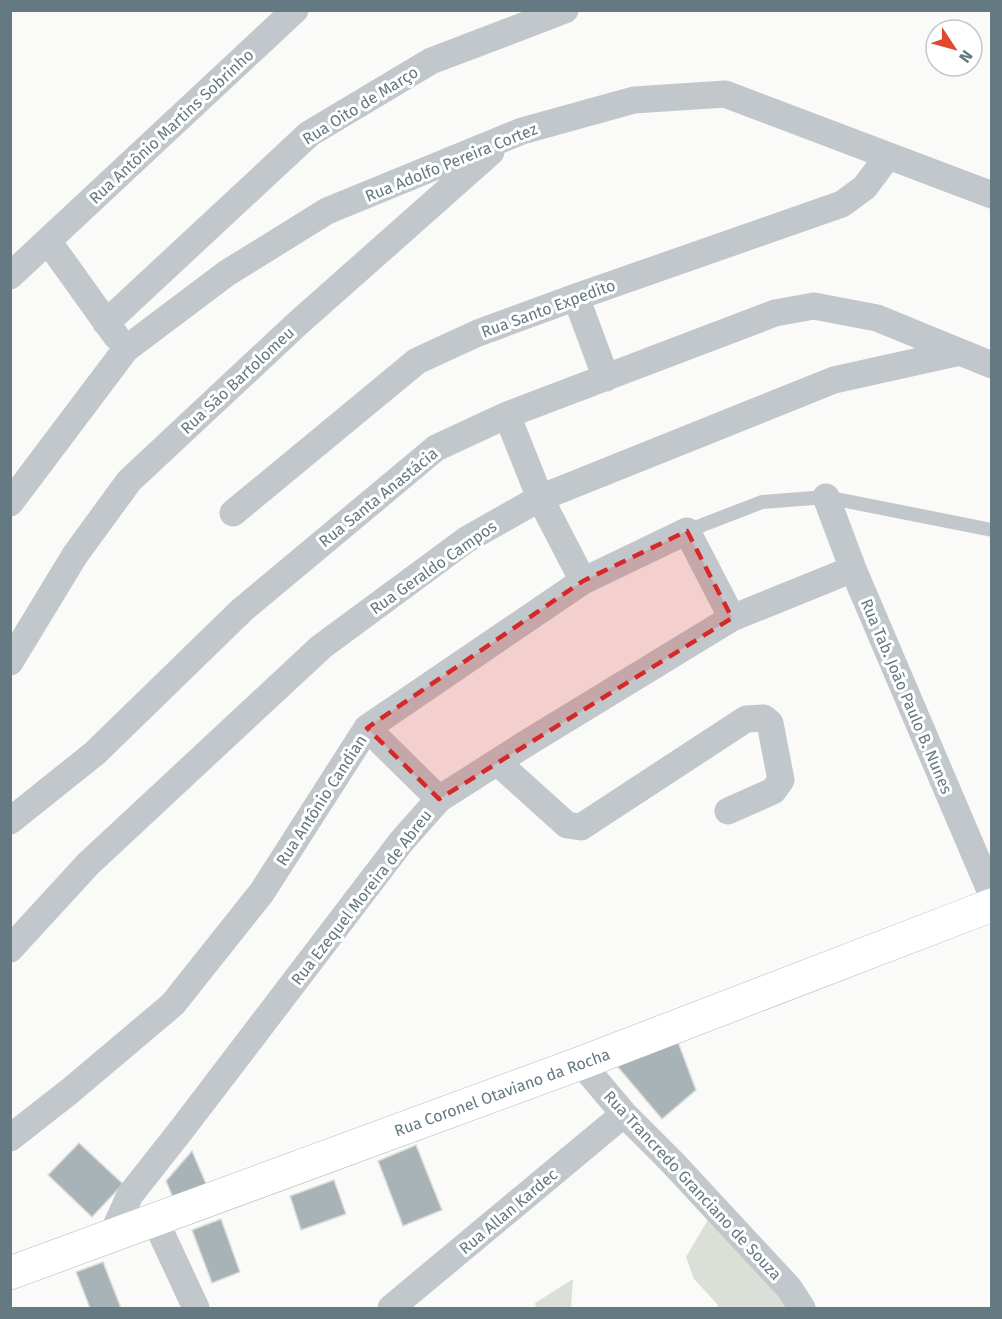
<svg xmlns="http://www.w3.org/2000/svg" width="1002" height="1319" font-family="'Fira Sans',sans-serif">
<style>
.green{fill:#dadfd7}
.building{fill:#a8b3b7;stroke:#dcdcda;stroke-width:1.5}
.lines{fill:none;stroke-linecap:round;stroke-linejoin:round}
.secondary-casing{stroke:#b3bbbe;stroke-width:34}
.lane{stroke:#c1c7ca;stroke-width:14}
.street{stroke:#c1c7ca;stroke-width:27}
.secondary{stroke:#fff;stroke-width:33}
.marked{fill:#d62828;fill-opacity:0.2;stroke:#d62828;stroke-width:4.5;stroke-dasharray:12 8;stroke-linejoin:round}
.labels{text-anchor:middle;stroke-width:6;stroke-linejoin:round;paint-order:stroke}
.street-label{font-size:16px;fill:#657982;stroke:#fff}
</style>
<rect width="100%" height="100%" fill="#fafaf8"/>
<!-- green -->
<path class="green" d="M 709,1218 L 801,1308 L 716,1308 L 718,1305 L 694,1279 L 686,1257 Z
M 573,1279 L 571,1308 L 536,1308 L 535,1303 Z"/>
<!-- building -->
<path class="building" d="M 678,1042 L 696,1090 L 662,1119 L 617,1066 Z
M 79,1143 L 123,1184 L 92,1217 L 48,1175 Z
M 416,1145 L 442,1210 L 403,1226 L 378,1161 Z
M 192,1151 L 207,1186 L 174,1200 L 166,1181 Z
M 334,1180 L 346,1214 L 301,1230 L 290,1196 Z
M 221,1219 L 240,1272 L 212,1283 L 192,1230 Z
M 103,1262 L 121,1308 L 90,1308 L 76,1272 Z"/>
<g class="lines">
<!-- secondary casing -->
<g class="secondary-casing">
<path id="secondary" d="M 10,1273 L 581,1063 L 992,905"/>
</g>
<!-- lane -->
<path class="lane" d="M 687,531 L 762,502 L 826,497 L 992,530"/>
<!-- street -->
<path class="street" d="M 48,241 L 116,336
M 10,276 L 295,10
M 576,297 L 606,378
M 106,323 L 309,134 L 431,61 L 565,10
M 507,415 L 540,498 L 583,581
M 826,497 L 853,569 L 992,895
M 10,503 L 126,349 L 227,273 L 327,211 L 522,131 L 634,100 L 725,94 L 992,195
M 233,513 L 417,361 L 478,333 L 576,297 L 842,204 L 865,187 L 888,156
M 10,662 L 75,555 L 129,481 L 297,324 L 491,152
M 367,728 L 439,799
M 497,762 L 567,825 L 581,827 L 746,719 L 764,718 L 770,723 L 781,780 L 773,791 L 728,811
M 10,821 L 95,753 L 242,610 L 436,448 L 507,415 L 775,313 L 814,306 L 877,318 L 960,352
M 10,949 L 88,864 L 321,647 L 466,540 L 540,498 L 834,380 L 960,352 L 992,365
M 581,1063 L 624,1114 L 672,1162 L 789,1288 L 802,1308
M 10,1138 L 70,1091 L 173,1004 L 262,892 L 367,728 L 583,581 L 687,531 L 732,618
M 155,1220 L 196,1308
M 112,1235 L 130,1195 L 182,1129 L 401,842 L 439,799 L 527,743 L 732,618 L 853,569
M 391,1308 L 624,1114"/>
<!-- secondary -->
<use href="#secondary" class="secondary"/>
</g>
<!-- marked area -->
<path class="marked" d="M 687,531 L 732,618 L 439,799 L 367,728 L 583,581 Z"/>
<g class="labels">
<!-- street labels -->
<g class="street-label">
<text transform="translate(360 105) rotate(-32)" y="6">Rua Oito de Março</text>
<text transform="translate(171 126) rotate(-43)" y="6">Rua Antônio Martins Sobrinho</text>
<text transform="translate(451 162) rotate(-22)" y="6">Rua Adolfo Pereira Cortez</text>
<text transform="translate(548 308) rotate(-20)" y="6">Rua Santo Expedito</text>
<text transform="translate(237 380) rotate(-43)" y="6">Rua São Bartolomeu</text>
<text transform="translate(378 497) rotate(-39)" y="6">Rua Santa Anastácia</text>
<text transform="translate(433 567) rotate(-35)" y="6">Rua Geraldo Campos</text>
<text transform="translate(907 696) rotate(67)" y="6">Rua Tab. João Paulo B. Nunes</text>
<text transform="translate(321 800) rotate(-57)" y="6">Rua Antônio Candian</text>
<text transform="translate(361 897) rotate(-52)" y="6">Rua Ezequel Moreira de Abreu</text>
<text transform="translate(502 1092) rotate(-20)" y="6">Rua Coronel Otaviano da Rocha</text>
<text transform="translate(693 1185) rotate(47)" y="6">Rua Trancredo Granciano de Souza</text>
<text transform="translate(508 1211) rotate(-40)" y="6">Rua Allan Kardec</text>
</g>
</g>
<!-- border -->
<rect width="1002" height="1319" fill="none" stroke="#657982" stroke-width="24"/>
<!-- north arrow -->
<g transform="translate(954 48) rotate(126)"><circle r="28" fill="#ffffff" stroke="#c1c9cd" stroke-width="1.5"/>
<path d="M0-4.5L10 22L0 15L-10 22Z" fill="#e2472f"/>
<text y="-9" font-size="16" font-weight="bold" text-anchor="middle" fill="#657982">N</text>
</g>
</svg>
